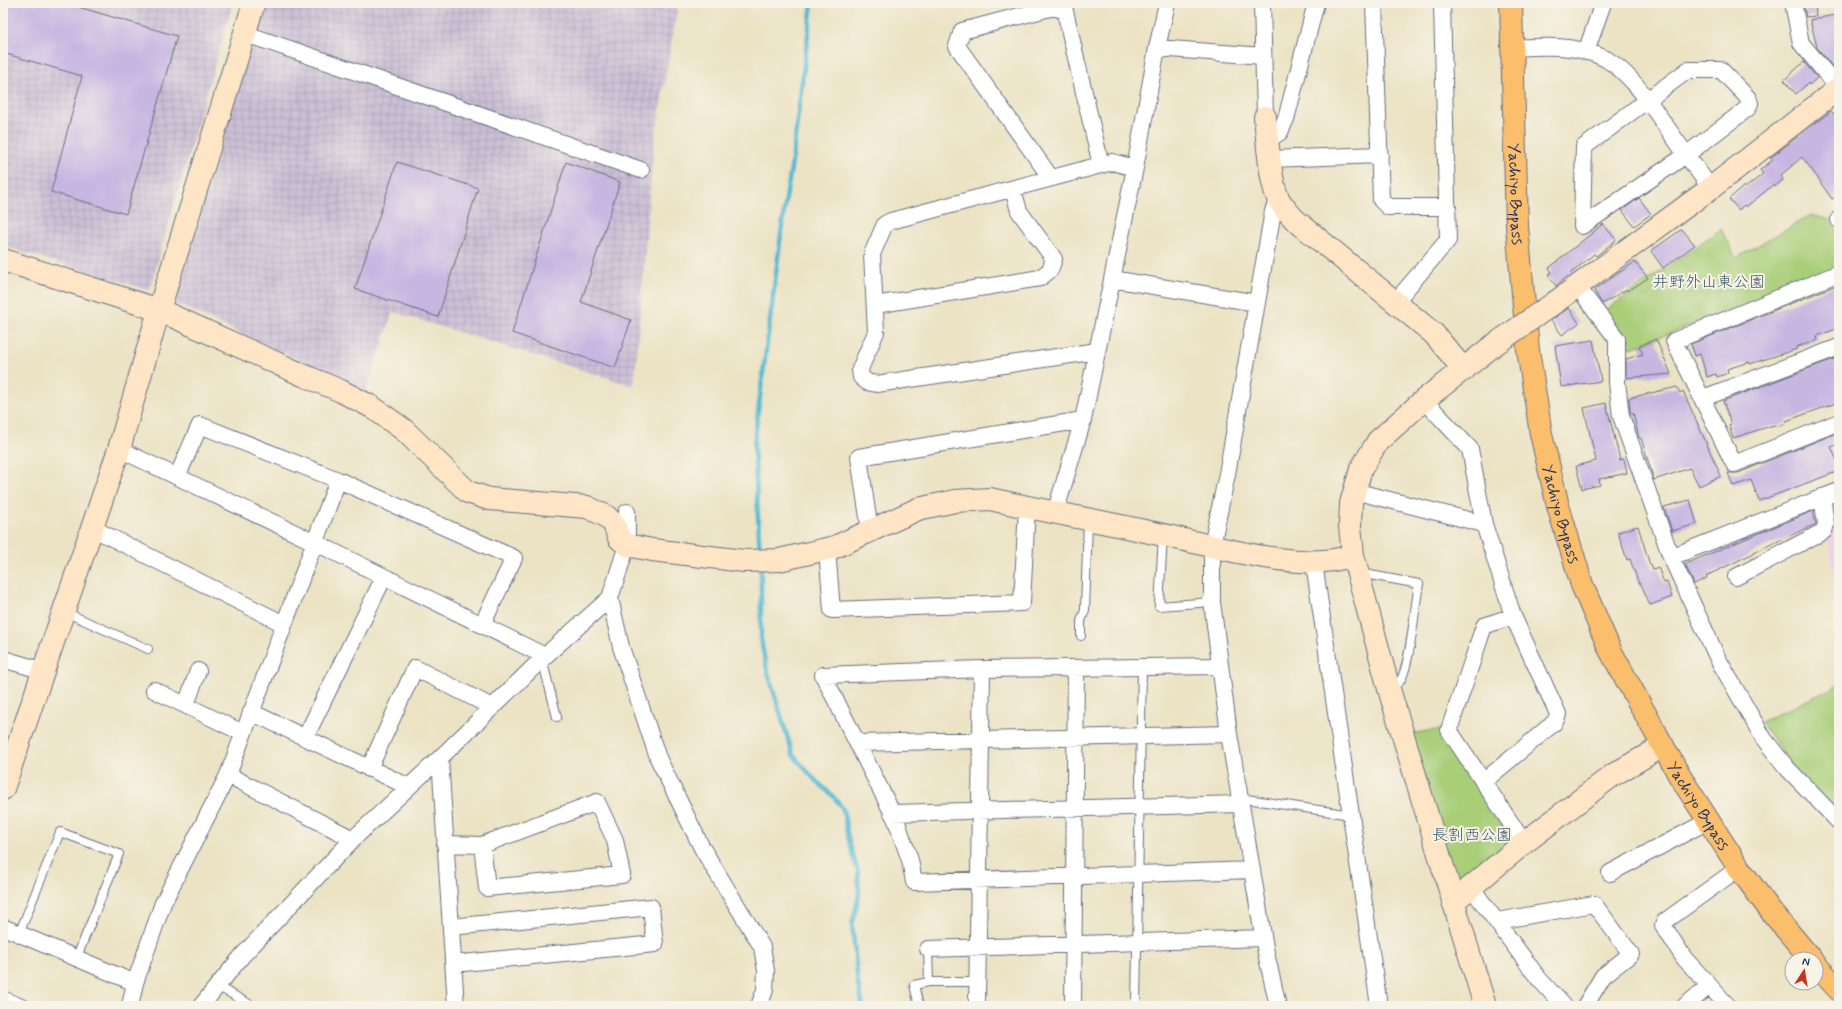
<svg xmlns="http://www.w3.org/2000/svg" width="1842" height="1009" font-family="Mynerve,'Klee One',sans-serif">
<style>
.built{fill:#ecd1ea}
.industrial{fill:url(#industrial-grid)}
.park{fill:#a9ce78;stroke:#627e6b}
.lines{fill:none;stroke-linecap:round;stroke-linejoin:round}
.stream{stroke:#55bad3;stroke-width:4.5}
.building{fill:#c7b6e2}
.lane-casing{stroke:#646e82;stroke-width:10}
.street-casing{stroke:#646e82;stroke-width:18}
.secondary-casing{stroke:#646e82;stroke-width:24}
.highway-casing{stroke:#646e82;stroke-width:24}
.lane{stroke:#fff;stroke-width:8}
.street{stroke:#fff;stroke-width:16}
.secondary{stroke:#fde5c5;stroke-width:22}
.highway{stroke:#fabe6d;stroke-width:22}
.secondary-bridge-casing{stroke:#646e82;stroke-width:24;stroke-linecap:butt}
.secondary-bridge{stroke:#fde5c5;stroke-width:22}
.labels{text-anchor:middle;stroke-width:4;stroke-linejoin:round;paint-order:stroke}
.street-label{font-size:16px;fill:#1b2f5e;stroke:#f7f3e8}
.park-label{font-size:16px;fill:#3e5764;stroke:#f7f3e8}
</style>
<defs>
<pattern id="industrial-grid" width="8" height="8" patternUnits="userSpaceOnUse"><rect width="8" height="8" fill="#cbbfd5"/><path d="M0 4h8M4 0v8" fill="none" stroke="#aea4b9"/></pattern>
</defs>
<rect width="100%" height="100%" fill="#f7f3e8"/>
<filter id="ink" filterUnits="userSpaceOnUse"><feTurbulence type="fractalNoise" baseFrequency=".025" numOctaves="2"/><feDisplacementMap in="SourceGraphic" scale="8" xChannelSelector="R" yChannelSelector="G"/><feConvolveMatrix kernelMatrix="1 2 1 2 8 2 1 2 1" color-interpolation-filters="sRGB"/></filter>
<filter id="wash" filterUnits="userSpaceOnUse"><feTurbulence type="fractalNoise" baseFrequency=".012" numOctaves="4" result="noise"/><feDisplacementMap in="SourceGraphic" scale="16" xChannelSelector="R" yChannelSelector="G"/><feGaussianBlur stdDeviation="0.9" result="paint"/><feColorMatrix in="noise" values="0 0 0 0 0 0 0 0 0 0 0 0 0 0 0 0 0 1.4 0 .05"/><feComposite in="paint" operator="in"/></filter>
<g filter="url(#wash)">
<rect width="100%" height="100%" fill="#ece3c4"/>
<!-- built -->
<path class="built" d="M 1839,498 L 1839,588 L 1836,585 L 1828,535 L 1834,530 L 1828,506 L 1834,500 Z"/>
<!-- industrial -->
<path class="industrial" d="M 3,3 L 233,3 L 149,290 L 3,246 Z
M 262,3 L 678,3 L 653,151 L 634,386 L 393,312 L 366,391 L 175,303 Z"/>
<!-- park -->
<path class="park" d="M 1811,215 L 1830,220 L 1839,233 L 1839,269 L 1631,348 L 1603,312 L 1721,229 L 1736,258 Z
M 1839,685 L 1839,816 L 1791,766 L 1761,722 Z
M 1442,729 L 1511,841 L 1457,891 L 1409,734 Z"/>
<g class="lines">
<!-- stream -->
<path class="stream" d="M 760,555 L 754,443 L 784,211 L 792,162 L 812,3
M 761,567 L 761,639 L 766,666 L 785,729 L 793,755 L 816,781 L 833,796 L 843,809 L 848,837 L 858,872 L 859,894 L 852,925 L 858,984 L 863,1006"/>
</g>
<g id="blocks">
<!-- building -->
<path class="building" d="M 3,3 L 65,3 L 177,36 L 126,214 L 51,192 L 82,76 L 3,53 Z
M 1803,3 L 1815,3 L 1816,16 L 1806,17 Z
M 1834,15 L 1839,34 L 1839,65 L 1834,69 L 1817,47 L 1810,20 Z
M 1804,62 L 1817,78 L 1809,85 L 1808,83 L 1796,94 L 1784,80 Z
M 1839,110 L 1839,194 L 1832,199 L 1820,182 L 1821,182 L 1802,157 L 1780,176 L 1783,180 L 1774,187 L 1773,185 L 1746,207 L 1744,205 L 1739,210 L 1729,199 L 1744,186 L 1745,188 L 1763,174 L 1760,170 L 1773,160 L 1770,158 L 1831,111 L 1834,114 Z
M 397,162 L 478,188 L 438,317 L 355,289 Z
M 566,162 L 620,182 L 581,302 L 631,320 L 615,368 L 512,333 Z
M 1639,198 L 1651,214 L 1634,226 L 1622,210 Z
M 1603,224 L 1616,240 L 1596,256 L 1594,254 L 1556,286 L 1548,275 L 1552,272 L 1549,268 Z
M 1682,229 L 1695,245 L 1663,268 L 1651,251 Z
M 1635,262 L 1648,278 L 1628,291 L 1627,289 L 1602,304 L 1594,290 Z
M 1839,284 L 1839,328 L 1817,336 L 1818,340 L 1796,347 L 1797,349 L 1750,364 L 1749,362 L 1727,369 L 1728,373 L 1717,377 L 1716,374 L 1707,377 L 1700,354 L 1695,356 L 1691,344 Z
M 1569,308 L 1579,323 L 1562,335 L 1551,320 Z
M 1656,339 L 1671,374 L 1626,378 L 1626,359 L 1643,354 L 1639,346 Z
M 1593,340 L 1601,381 L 1561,387 L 1555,346 Z
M 1839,357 L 1839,402 L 1786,421 L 1787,423 L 1775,427 L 1774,425 L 1733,438 L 1729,425 L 1731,424 L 1723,401 Z
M 1677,387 L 1680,393 L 1683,391 L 1721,476 L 1699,486 L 1690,468 L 1654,480 L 1641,438 L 1639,438 L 1633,413 L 1631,414 L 1630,410 L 1629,398 Z
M 1606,403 L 1620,460 L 1624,459 L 1627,473 L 1599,479 L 1600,485 L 1582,489 L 1576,466 L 1596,461 L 1584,408 Z
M 1839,432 L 1839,444 L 1831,447 L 1839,465 L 1839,471 L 1759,501 L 1751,480 L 1733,486 L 1728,473 L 1738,473 Z
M 1690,500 L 1697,524 L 1672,531 L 1664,507 Z
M 1813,511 L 1816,524 L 1754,552 L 1754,553 L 1706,576 L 1707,578 L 1694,584 L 1685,564 Z
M 1638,526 L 1650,565 L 1651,564 L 1653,569 L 1658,567 L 1664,583 L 1667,582 L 1672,597 L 1650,605 L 1641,584 L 1639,584 L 1630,559 L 1627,560 L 1618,532 Z"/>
</g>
</g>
<g filter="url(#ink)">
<use href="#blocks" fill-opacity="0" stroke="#646e82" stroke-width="1"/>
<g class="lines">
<!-- lane casing -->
<g class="lane-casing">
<path id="lane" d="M 1163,535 L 1159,606 L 1212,602
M 1359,573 L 1419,584 C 1415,604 1410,668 1400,681 C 1398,684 1393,686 1390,688
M 65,612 L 148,649
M 1081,636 L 1081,621 L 1085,610 L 1088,520
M 542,659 L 557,717
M 1240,798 L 1351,815
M 19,934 L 60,832 L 119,854 L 76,959
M 929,982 L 977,982
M 217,986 L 253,1006
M 3,995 L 29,1006
M 919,1006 L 914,985 L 929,982 L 928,949
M 1136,1006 L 1142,667"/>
</g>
<!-- street casing -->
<g class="street-casing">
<path id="street" d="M 1262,3 L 1265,117
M 1374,3 L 1381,200 L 1388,207 L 1448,207
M 1793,3 L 1801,43 L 1838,88
M 246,34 L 641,170
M 1157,48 L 1263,56
M 1513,48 C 1544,46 1577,44 1606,59 C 1633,75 1650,104 1668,129 C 1682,149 1696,169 1711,188
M 1586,52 L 1603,3
M 1688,70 L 1721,70 L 1748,98 L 1750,103 L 1748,108 L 1686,155 L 1582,226 L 1584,147 Z
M 1268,140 L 1280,132 L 1286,119 L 1316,3
M 1269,159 L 1380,155
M 1051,178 L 957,46 L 962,31 L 1054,7 L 1065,11 L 1101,165
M 1278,198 L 1273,211 L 1227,474 L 1212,546 L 1212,602 L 1229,734 L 1266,953 L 1278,1006
M 1839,219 L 1839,220
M 1839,273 L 1674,341 L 1734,464 L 1839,422
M 1112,279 L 1257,303
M 1577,286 L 1617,339 L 1617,382 L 1621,416 L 1671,557 L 1718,659 L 1764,739 L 1787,768 L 1839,822
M 1396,301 L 1448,240 L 1442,3
M 875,305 L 1040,278 L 1050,270 L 1054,259 L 1019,211 L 1013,189
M 1097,351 L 877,384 L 867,382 L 861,377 L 860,369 L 876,332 L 872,254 L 885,224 L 891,221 L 1112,162 L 1135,168
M 1703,398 L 1839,347
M 1424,400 L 1470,449 L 1484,524 L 1513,616 L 1558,714 L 1555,722 L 1483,782
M 119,449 L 314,542 L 545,656
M 177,477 L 200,425 L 338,480 L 514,558 L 482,625
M 1354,491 L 1484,524
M 1055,513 L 1083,420 L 1135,168 L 1157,48 L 1167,3
M 92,528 L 284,624
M 870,531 L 859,457 L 1083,420
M 827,549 L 832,610 L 1022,603 L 1027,507
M 1671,557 L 1839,491
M 1314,563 L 1378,999 L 1377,1006
M 1736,577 L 1824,531 L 1826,524 L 1822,497
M 610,598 L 621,647 L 658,758 L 702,848 L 762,947 L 766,971 L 765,990 L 759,1006
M 1513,616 L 1484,626 L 1449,730 L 1524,843
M 3,659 L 44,671
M 1220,666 L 982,669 L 823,675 L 896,820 L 910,860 L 914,882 L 1252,870
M 154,690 L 243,733
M 186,705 L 198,671
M 251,712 L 409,787
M 305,738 L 384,577
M 857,743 L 1229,734
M 440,758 L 456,1006
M 369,769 L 415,668 L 492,707
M 228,775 L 353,839
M 892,813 L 1241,804
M 445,844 L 482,845 L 597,802 L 615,840 L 622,875 L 487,888 L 482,845
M 1610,873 L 1708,821
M 1471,887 L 1539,979 L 1564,1006
M 1497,921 L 1594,904 L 1631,954 L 1603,976 L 1585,1006
M 3,927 L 135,983
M 451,927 L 651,907 L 655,944 L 453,964
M 928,949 L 1263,938
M 130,1006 L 135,983 L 163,903 L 228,775 L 338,480
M 201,1006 L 242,956 L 353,839 L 440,758 L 545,656 L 610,598 L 627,545 L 627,512
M 977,1006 L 982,669
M 1073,1006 L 1076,668
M 1685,1006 L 1709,986
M 1728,1006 L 1684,958 L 1663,925 L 1664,922 L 1739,868"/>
</g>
<!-- secondary casing -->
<g class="secondary-casing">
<path id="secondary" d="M 1265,117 C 1267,136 1270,185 1279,200 C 1283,207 1289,213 1294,219 L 1434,334 L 1464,370
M 3,260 L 159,310 L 305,376 L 341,391 L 372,407 L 404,430 L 468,492 L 489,499 L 587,507 L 606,516 L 614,524 L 619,538 L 627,545 L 652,550 L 744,561 L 779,560 L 835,547 L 918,509 L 955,501 L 990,499 C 1048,512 1106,522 1163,535 C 1214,546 1305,574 1353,555
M 1557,301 L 1711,188 L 1839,88
M 3,789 L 119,449 L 159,310 L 254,3
M 1453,902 L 1524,843 L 1613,775 L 1663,746
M 1485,1006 L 1389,689 L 1353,555 L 1350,526 L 1351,503 L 1361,469 L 1378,441 L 1424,400 L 1494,345"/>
</g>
<!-- highway casing -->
<g class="highway-casing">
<g id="highway">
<path id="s1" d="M 1511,3 L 1517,226 L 1528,350 L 1541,434 L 1558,506 L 1582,585 L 1610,650 L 1679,775 L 1739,868 L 1770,910 L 1811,959"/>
<path d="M 1816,965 L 1839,990"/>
</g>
</g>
<!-- lane -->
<use href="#lane" class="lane"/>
<!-- street -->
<use href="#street" class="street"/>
<!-- secondary -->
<use href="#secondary" class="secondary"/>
<!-- highway -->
<use href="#highway" class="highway"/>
<!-- secondary-bridge casing -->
<g class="secondary-bridge-casing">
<path id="secondary-bridge" d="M 1494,345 L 1557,301"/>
</g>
<!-- secondary-bridge -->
<use href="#secondary-bridge" class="secondary-bridge"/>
</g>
</g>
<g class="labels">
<!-- street labels -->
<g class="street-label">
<text dy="6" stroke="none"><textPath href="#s1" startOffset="191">Yachiyo Bypass</textPath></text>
<text dy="6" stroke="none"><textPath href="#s1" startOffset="515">Yachiyo Bypass</textPath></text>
<text dy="6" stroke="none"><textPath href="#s1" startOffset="839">Yachiyo Bypass</textPath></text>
</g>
<!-- park labels -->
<g class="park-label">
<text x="1709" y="287">井野外山東公園</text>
<text x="1472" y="840">長割西公園</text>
</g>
</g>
<!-- margin -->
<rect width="1842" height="1009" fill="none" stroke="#f7f3e8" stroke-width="16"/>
<!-- north arrow -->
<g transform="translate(1804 971) rotate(12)"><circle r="19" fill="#f7f3e8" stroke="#9fa5b1"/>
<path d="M0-3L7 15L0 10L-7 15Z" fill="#c8321e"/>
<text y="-6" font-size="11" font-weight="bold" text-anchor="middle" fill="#1b2f5e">N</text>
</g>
</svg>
